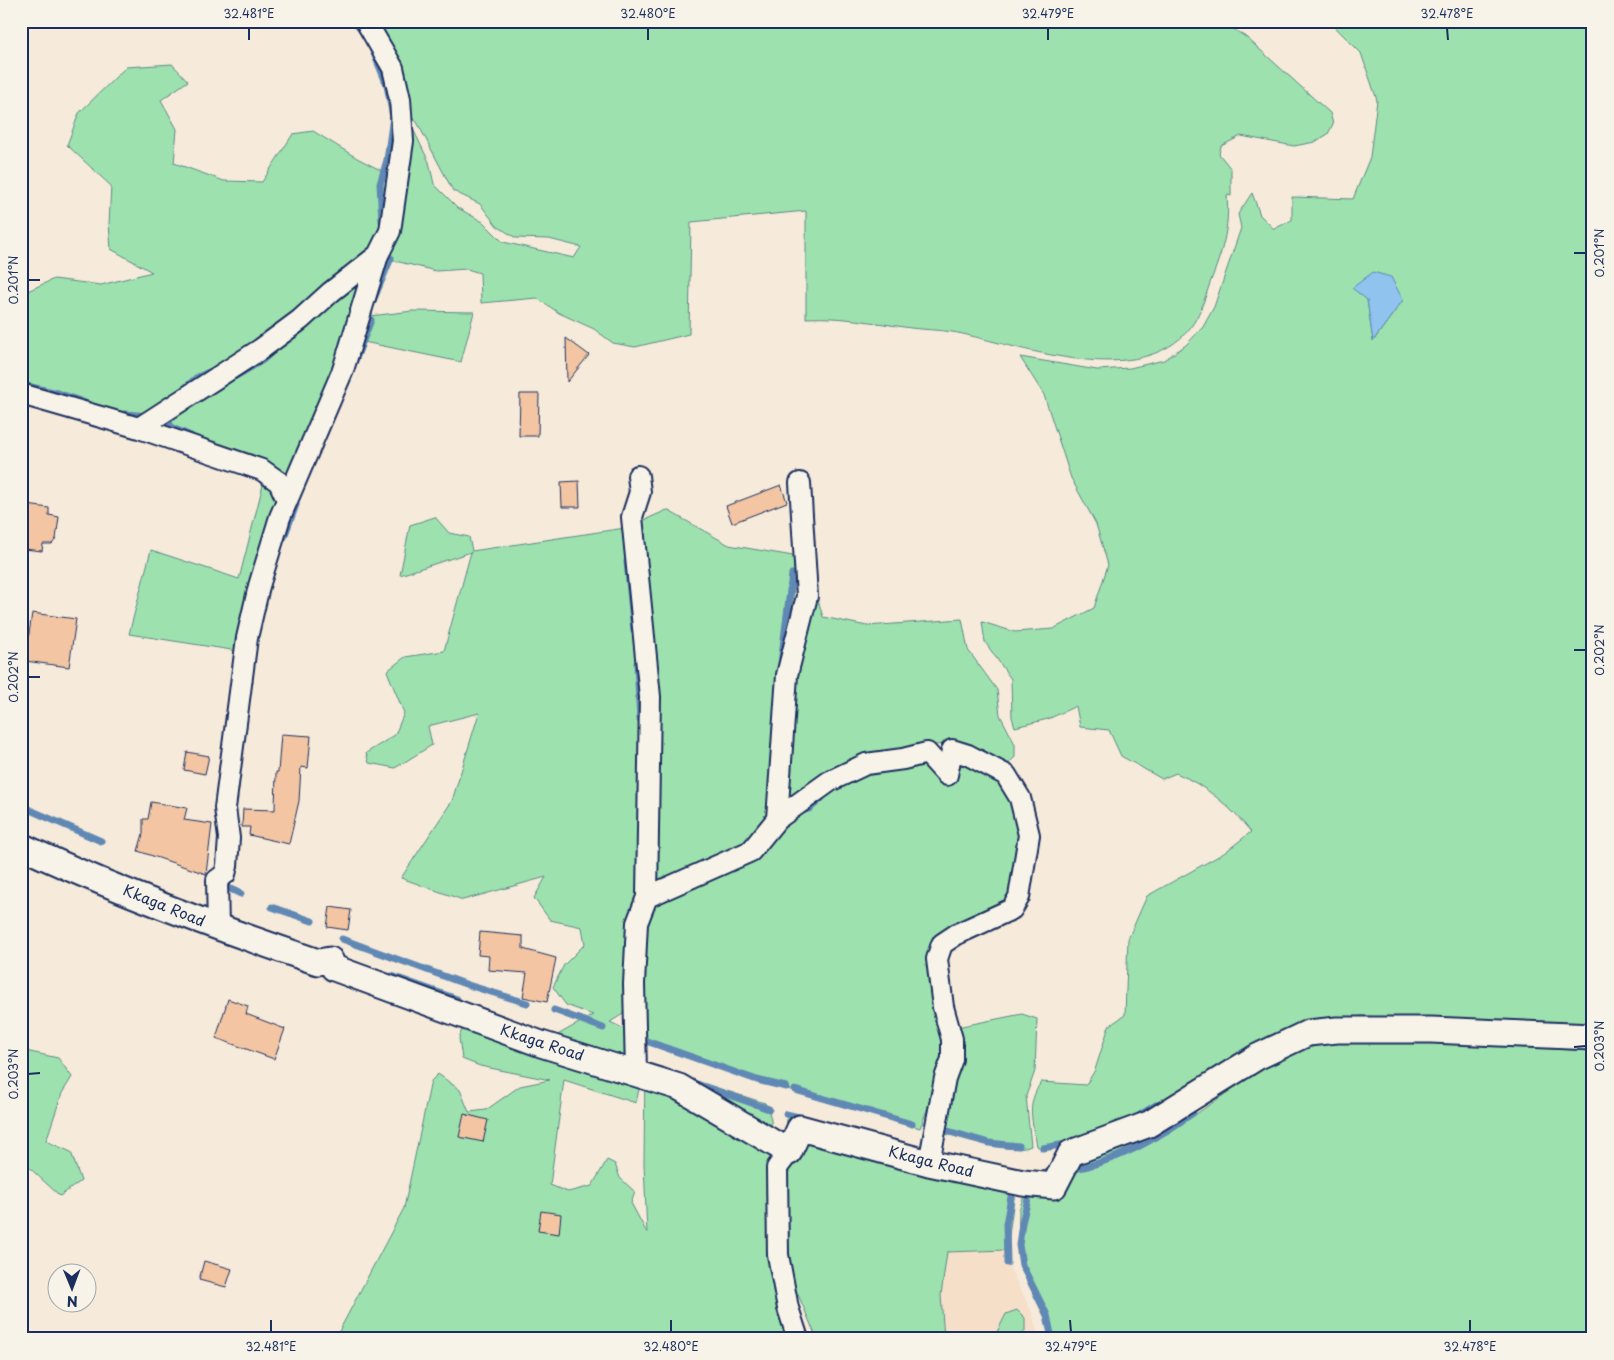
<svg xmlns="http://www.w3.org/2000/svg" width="1614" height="1360" font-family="'Playpen Sans',sans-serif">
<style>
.built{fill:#f5dfc9}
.green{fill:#9de2ae;stroke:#5c8886;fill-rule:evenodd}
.water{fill:#90c3ed;stroke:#6188b4}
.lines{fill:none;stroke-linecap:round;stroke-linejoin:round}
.stream{stroke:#6188b4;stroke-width:7}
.building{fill:#f3c5a2;stroke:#1b2f5e}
.minor-casing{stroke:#1b2f5e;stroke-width:24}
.tertiary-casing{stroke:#1b2f5e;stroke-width:29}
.minor{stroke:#f7f3e8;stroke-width:20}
.tertiary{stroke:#f7f3e8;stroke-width:25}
.ticks{fill:none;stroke:#1b2f5e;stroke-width:2}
.labels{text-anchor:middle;stroke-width:4;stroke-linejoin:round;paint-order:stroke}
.street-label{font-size:15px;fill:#1b2f5e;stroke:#f7f3e8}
.neatline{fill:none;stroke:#1b2f5e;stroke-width:2}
.ticks-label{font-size:12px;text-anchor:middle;fill:#1b2f5e}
</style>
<rect width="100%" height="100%" fill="#f6eada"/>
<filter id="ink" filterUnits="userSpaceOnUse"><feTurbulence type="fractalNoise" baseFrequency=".02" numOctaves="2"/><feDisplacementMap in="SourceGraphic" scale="10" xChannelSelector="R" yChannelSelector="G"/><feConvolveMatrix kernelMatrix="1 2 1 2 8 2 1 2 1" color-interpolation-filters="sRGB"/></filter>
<g filter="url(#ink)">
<!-- built -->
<path class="built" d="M 1007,1250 L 1010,1268 L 1032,1313 L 1039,1339 L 944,1339 L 941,1295 L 947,1252 Z"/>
<!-- green -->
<path class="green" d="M 378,21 L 1222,21 L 1247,38 L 1330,113 L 1333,124 L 1328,134 L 1315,142 L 1294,146 L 1241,136 L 1221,146 L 1219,154 L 1231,169 L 1231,196 L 1227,195 C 1230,229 1222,252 1210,283 C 1205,298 1200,315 1190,328 C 1141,390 1025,348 963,334 C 946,330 928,330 911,328 C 875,323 841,316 806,318 L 806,211 L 691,222 L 689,334 L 635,347 L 613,343 L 594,329 L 559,313 L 537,298 L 481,303 L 480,273 L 467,269 L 436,271 L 387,259 L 407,126 L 413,129 L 429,162 L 434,184 L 458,208 L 483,222 L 503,242 L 574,258 L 581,247 L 549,239 L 516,238 L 497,226 L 480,204 L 453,191 L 417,122 L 408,115 Z
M 1323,21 L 1593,21 L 1593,1025 L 1361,1016 L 1300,1026 L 1258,1041 L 1139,1123 L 1062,1147 L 1043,1150 L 1037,1146 C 1032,1119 1026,1106 1041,1082 L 1086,1085 L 1095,1070 L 1109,1026 L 1125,1015 L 1128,939 L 1147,896 L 1224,853 L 1251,832 C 1231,807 1205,785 1176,773 L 1162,779 L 1121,756 L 1109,730 L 1080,727 L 1076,706 L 1048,719 L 1015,727 L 1012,717 L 1011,679 L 985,642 L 982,622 L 1015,632 L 1053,629 L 1094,608 L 1108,565 L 1096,524 L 1071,478 L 1044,395 L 1020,357 L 1097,370 L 1130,368 L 1164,360 L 1186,345 L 1203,327 L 1214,307 L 1241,228 L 1238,214 L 1252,193 L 1260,215 L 1274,229 L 1292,220 L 1292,197 L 1353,199 L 1370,157 L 1377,100 L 1361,53 L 1334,26 ZM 1367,300 L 1403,300 L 1374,340 L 1373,340 Z
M 172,64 L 188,81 L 161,100 L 177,129 L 174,163 L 224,181 L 262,182 L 293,134 L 313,131 L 357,158 L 388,174 L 384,236 L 298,316 L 148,419 L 126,419 L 21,388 L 21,294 L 54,279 L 101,285 L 152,272 L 111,249 L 109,224 L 111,186 L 67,145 L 79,113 L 126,67 Z
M 371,264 L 356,316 L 287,488 L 171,430 L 166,425 L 168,417 Z
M 413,311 L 474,312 L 461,362 L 359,341 L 370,316 Z
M 264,481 L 278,493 L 238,651 L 129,634 L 151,550 L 239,579 Z
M 667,510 L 729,545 L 793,556 L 795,579 L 769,821 L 747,847 L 655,885 L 640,522 Z
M 435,517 L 449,533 L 469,537 L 472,551 L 625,528 L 641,693 L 640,901 L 623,1014 L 610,1022 L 631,1032 L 642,1075 L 636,1103 L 564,1080 L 550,1185 L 568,1192 L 592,1186 L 607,1160 L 615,1164 L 620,1178 L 635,1192 L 631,1203 L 647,1233 L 644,1164 L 645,1065 L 765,1103 C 778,1126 768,1149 771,1174 C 780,1229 791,1284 801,1339 L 335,1339 L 404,1208 L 431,1081 L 438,1074 L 460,1090 L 469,1112 L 486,1110 L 520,1086 L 550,1080 L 480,1066 L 462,1059 L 459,1038 L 466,1018 L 554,1037 L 593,1015 L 566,1005 L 553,987 L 564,965 L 585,944 L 582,927 L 550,920 L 534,898 L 546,877 L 463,900 L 401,878 L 452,801 L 479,713 L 428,726 L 432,745 L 395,768 L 369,763 L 366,753 L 395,735 L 404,713 L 387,671 L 405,657 L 444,651 L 471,552 L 400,575 L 410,525 Z
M 811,577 L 823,617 L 867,626 L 962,619 L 968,650 L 997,690 L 1000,715 L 1015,744 L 1015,757 L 1008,764 L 998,766 L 948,744 L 921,746 L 786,802 L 791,717 Z
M 961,760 L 998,780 L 1005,788 L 1022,827 L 1011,900 L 942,939 L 949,1054 L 920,1128 L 770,1084 L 634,1040 L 638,950 L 654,904 L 826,793 L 875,769 Z
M 1022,1014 L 1037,1019 L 1035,1071 L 1026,1096 L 1031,1146 C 1011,1156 955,1136 932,1130 L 952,1028 Z
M 1328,1043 L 1433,1043 L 1593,1051 L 1593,1339 L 1049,1339 L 1046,1320 L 1020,1267 L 1018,1249 L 1019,1210 L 1029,1181 L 1045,1170 L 1108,1154 L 1169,1133 L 1258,1071 L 1292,1052 Z
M 21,1050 L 58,1058 L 72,1077 L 62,1093 L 46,1141 L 71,1152 L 81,1181 L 60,1196 L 21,1160 Z
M 787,1112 L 963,1159 L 1016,1184 L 1007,1250 L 947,1252 L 941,1295 L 944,1339 L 817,1339 L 794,1285 L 784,1242 Z
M 1017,1310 L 1025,1318 L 1025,1331 L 1019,1339 L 998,1339 L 997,1332 L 1006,1314 Z"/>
<!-- water -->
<path class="water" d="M 1373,272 L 1391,277 L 1403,300 L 1373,341 L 1367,300 L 1352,288 Z"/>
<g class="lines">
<!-- stream -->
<path class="stream" d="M 353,21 L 364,33
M 373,51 L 387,85 L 393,117 L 387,160 L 380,184 L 382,221
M 373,301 L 391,258
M 355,361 L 371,320
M 236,376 L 263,360 L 273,351
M 27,386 L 58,393 L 88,404
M 185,388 L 196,378 L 209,372
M 176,413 L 171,417 L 169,423 L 172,428 L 191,436
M 125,414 L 149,416
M 284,537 L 296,505
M 627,562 L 634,631
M 637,664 L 640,719
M 781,664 L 792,574
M 21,806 L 101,841
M 799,812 L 809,809 L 821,799
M 222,885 L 241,894
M 272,907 L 312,921
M 342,939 L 468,985 L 527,1003
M 392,976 L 457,999
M 554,1010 L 603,1028
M 638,1038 L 757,1080 L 786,1087
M 694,1083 L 769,1109
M 795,1090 L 912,1124
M 786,1114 L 803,1118
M 1135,1118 L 1156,1105
M 938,1128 L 989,1143 L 1019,1146
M 1043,1148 L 1072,1143
M 1070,1170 C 1116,1162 1155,1140 1193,1113
M 1031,1187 L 1022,1223 L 1019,1245 L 1022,1265 L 1047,1315 L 1052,1339
M 1007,1263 L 1006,1224 L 1013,1186"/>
</g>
<!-- building -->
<path class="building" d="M 566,338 L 589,355 L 567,382 Z
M 520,394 L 539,394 L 538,436 L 519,436 Z
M 579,481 L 580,507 L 562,507 L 561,482 Z
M 781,485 L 787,502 L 732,523 L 726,506 Z
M 27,505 L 49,508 L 49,515 L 59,517 L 56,539 L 52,544 L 43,544 L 42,551 L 24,549 L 25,541 L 21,541 L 21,511 L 26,512 Z
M 32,613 L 76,619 L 69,667 L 25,661 Z
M 281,734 L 311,736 L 308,768 L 301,767 L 299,801 L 289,844 L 249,835 L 250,827 L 242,827 L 243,809 L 275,810 L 276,772 L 278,772 Z
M 187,752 L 209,756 L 205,774 L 184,770 Z
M 151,802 L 187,808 L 184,820 L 212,824 L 206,874 L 138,851 L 143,834 L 143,819 L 148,819 Z
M 330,907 L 351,910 L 348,930 L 327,927 Z
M 480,932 L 523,936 L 523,949 L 556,958 L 547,1002 L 523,997 L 527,973 L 488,970 L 489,956 L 478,955 Z
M 228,999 L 248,1006 L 246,1014 L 285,1029 L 274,1059 L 216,1038 Z
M 464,1114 L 488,1120 L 483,1142 L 459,1137 Z
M 541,1211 L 561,1214 L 559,1234 L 538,1231 Z
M 204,1261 L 232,1269 L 226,1287 L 199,1280 Z"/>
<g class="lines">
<!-- minor casing -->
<g class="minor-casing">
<path id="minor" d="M 21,394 L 139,428 L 262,470 L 279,482 L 287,500
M 139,428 L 261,349 L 300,320 L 331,292 L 378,255
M 777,819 L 787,675 L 807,596 L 800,483
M 647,897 L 751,851 L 777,819 L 830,781 L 866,764 L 903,759 L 927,753 L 947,775 L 952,750 L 968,755 L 1006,775 L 1020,798 L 1029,835 L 1019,897 L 1012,909 L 957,934 L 942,944 L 937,959 L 943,1007 L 952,1039 L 952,1059 L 945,1078 L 929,1163
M 218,928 L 217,880 L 225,874 L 227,866 L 229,838 L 225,808 L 247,638 L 259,586 L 280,517 L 343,370 L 378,255 L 390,231 L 403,141 L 400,99 L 393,68 L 368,25 L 371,21
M 636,1072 L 634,984 L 637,923 L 647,897 L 650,697 L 632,517 L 640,492 L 638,476
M 789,1152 L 777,1168 L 778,1255 L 788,1308 L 798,1339"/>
</g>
<!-- tertiary casing -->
<g class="tertiary-casing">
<path id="tertiary" d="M 21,846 C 117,891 217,928 318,962 L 330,960 L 334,968 L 541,1044 L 679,1087 L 789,1152 L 800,1128 L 929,1163 L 1023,1183 L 1054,1186 L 1071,1153 L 1149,1124 L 1257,1057 L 1308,1033 L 1337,1030 L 1431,1030 L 1593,1037"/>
</g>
<!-- minor -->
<use href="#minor" class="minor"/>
<!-- tertiary -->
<use href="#tertiary" class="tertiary"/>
</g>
</g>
<!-- ticks -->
<path class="ticks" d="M 249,28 L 249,40M 648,28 L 648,40M 1048,28 L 1048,40M 1447,28 L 1448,40M 1574,253 L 1586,253M 28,280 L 40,280M 1574,650 L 1586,650M 28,677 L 40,677M 1574,1047 L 1586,1046M 28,1074 L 40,1073M 271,1320 L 271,1332M 671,1320 L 671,1332M 1070,1320 L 1071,1332M 1470,1320 L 1470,1332"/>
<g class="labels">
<!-- street labels -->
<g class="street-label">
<text transform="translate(164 906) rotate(22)" y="5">Kkaga Road</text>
<text transform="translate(542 1043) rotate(18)" y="5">Kkaga Road</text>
<text transform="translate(931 1162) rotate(14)" y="5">Kkaga Road</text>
</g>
</g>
<!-- margin -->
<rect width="1614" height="1360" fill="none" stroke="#f7f3e8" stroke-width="55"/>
<!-- north arrow -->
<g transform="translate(72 1288) rotate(179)"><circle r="24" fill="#f7f3e8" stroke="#9fa5b1"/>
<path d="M0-4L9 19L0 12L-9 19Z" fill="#1b2f5e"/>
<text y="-8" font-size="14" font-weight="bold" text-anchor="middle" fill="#1b2f5e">N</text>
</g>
<rect x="28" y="28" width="1558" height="1304" class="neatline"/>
<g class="ticks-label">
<text x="249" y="18">32.481°E</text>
<text x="648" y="18">32.480°E</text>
<text x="1048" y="18">32.479°E</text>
<text x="1447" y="18">32.478°E</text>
<text transform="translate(1600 253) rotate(-90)" y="4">0.201°N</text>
<text transform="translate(14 280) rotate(-90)" y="4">0.201°N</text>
<text transform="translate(1600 650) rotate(-90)" y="4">0.202°N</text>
<text transform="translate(14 677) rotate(-90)" y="4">0.202°N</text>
<text transform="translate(1600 1046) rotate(-90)" y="4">0.203°N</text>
<text transform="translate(14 1074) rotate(-90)" y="4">0.203°N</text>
<text x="271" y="1351">32.481°E</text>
<text x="671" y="1351">32.480°E</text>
<text x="1071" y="1351">32.479°E</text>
<text x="1470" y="1351">32.478°E</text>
</g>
</svg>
